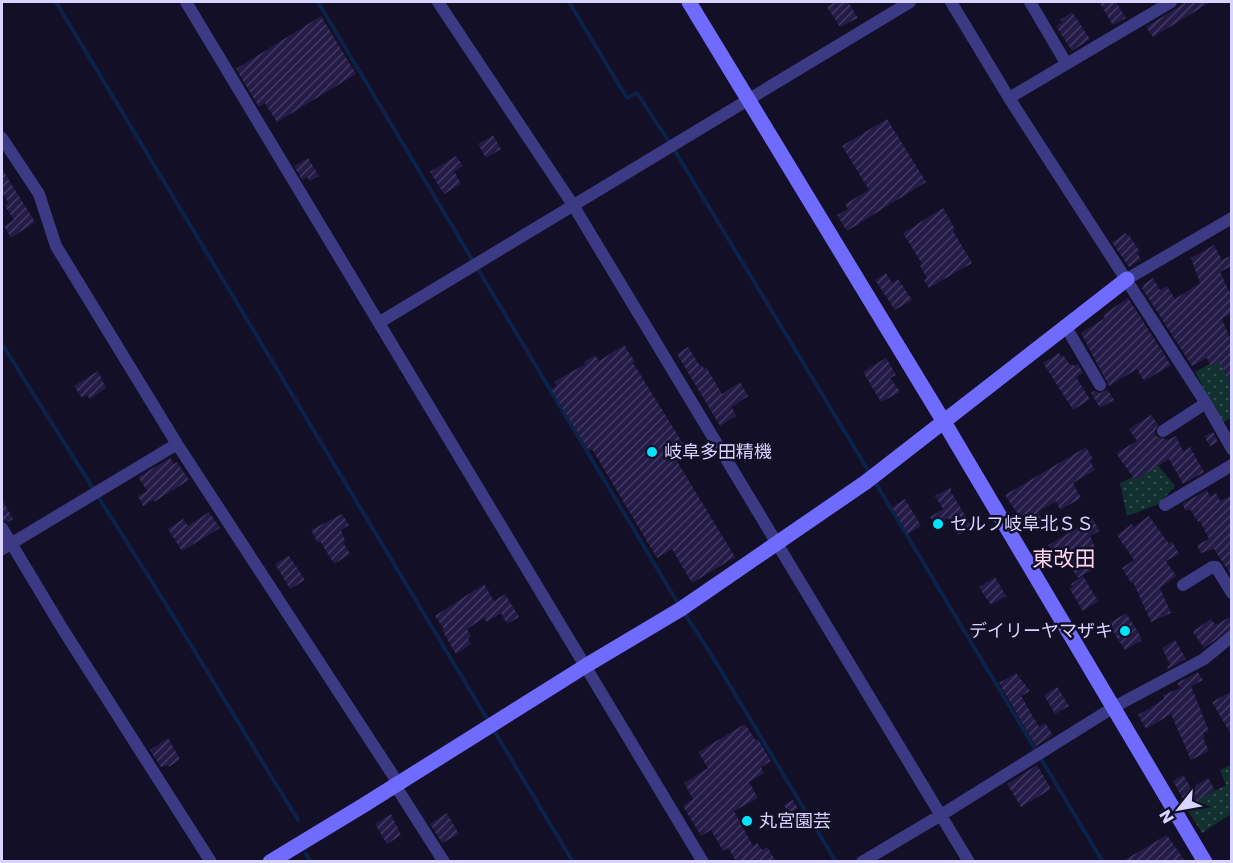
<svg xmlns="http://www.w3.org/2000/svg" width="1233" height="863" font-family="Poppins,'Noto Sans JP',sans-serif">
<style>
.grass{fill:url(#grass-dots)}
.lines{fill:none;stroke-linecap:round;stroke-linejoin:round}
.stream{stroke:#0c2248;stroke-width:4}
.building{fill:url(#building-hatch)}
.street{stroke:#3d3a85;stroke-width:12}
.secondary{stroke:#6f6bff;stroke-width:15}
.poi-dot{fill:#00e5ff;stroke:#130f26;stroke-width:2}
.labels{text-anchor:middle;stroke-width:5;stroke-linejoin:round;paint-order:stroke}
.poi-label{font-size:18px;fill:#d9d4ff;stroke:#130f26;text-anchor:start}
.quarter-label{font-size:21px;fill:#ffd6f0;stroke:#130f26}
</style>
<defs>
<pattern id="grass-dots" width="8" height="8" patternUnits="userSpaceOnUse" patternTransform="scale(1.5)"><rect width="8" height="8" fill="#12302f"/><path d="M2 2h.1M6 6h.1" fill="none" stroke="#344d4e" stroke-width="1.8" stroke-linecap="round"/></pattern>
<pattern id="building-hatch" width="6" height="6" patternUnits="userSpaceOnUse" patternTransform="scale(1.5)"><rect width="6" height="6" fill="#241b47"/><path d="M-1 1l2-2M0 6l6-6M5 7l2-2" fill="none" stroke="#433b63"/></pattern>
</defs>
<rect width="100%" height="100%" fill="#130f26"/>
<!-- grass -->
<path class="grass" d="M 1231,352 L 1231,418 L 1222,423 L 1195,372 Z
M 1158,465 L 1175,486 L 1159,504 L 1127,516 L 1120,483 Z
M 1231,765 L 1231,814 L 1202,833 L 1185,806 L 1226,785 L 1220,770 Z"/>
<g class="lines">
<!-- stream -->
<path class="stream" d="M 56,2 L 489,722
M 318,2 L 679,605
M 569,2 L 627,98 L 637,93 L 675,151 L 871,475
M 2,344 L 169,609 L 298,820
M 875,482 L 1103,862
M 683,611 L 711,654 L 836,862
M 493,729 L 573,862
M 306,854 L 311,862"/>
</g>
<!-- building -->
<path class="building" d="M 835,2 L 848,2 L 858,18 L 840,27 L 827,7 Z
M 1099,2 L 1116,2 L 1126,18 L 1113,25 Z
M 1186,2 L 1187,3 L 1191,2 L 1211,2 L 1153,37 L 1146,27 Z
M 1072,12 L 1090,39 L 1072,51 L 1056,26 L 1062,23 L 1060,20 Z
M 321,16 L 356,74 L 277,122 L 265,103 L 259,107 L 236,69 Z
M 887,119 L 926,182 L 847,231 L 837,215 L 848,209 L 845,204 L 869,190 L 842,146 Z
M 493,135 L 501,149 L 486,158 L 478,144 Z
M 456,156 L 463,166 L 454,171 L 461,184 L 444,194 L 430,172 Z
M 308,158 L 319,176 L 310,181 L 307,177 L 302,180 L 294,166 Z
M 2,169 L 35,222 L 11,238 L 4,226 L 14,220 L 5,206 L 8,202 L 2,192 Z
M 943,208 L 955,229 L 953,231 L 972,263 L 929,288 L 924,280 L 927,278 L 920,266 L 922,264 L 903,233 Z
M 1126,233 L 1128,236 L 1129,235 L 1140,252 L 1137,253 L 1141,259 L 1129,267 L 1112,242 Z
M 1214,245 L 1222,260 L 1232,255 L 1232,266 L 1220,272 L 1232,297 L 1232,313 L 1222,319 L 1232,343 L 1232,384 L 1219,362 L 1211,366 L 1207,358 L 1192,366 L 1142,288 L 1144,287 L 1143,285 L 1153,278 L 1160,290 L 1167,286 L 1175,299 L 1200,283 L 1191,258 Z
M 886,273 L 892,283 L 898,279 L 912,300 L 895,310 L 875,280 Z
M 1128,298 L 1171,365 L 1144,381 L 1137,369 L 1109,386 L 1081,333 L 1105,318 L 1103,315 Z
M 624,345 L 635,362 L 633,363 L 687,450 L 675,458 L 735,557 L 692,583 L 672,549 L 657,558 L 592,449 L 589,451 L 551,389 L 557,386 L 554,382 L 585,364 L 584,362 L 595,355 L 599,361 Z
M 688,347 L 700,366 L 702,365 L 704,369 L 706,367 L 722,394 L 740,382 L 748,396 L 732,407 L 736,416 L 720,426 L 677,354 Z
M 1059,353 L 1061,357 L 1063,355 L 1070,365 L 1073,364 L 1074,366 L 1078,364 L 1083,373 L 1076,377 L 1090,399 L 1073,410 L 1043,363 Z
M 886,358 L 896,375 L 890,378 L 900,392 L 881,402 L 863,372 Z
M 98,371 L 106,388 L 90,399 L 87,395 L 82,398 L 74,386 Z
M 1107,389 L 1114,400 L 1100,408 L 1091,393 L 1094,391 L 1101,393 Z
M 1151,415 L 1158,425 L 1155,431 L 1156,436 L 1168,440 L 1176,436 L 1183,451 L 1190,447 L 1204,472 L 1183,484 L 1169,459 L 1135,480 L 1116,453 L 1137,441 L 1129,429 Z
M 1213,432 L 1218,442 L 1210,446 L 1204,436 Z
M 1086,447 L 1093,459 L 1090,461 L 1095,470 L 1073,483 L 1081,498 L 1060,510 L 1056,501 L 1038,512 L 1042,519 L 1027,528 L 1005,495 Z
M 170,458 L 174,464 L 177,462 L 189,480 L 154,502 L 153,500 L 143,506 L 138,496 L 147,491 L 138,477 Z
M 951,487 L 951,492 L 972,527 L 958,535 L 948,518 L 936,526 L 930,517 L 943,509 L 935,496 Z
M 1207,490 L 1210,497 L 1216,493 L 1220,501 L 1232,495 L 1232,576 L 1214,549 L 1201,553 L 1197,545 L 1209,539 L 1200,521 L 1198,522 L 1190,509 L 1186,511 L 1182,504 Z
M 2,499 L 13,519 L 8,522 L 2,520 Z
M 905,499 L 921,526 L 908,534 L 892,507 Z
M 209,512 L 220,528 L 182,551 L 168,529 L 183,519 L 188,526 Z
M 342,514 L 349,525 L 341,530 L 345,540 L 343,542 L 350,554 L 334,564 L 320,541 L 318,543 L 311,530 Z
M 1149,516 L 1169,544 L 1172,541 L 1179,554 L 1166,561 L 1176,576 L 1160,588 L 1171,613 L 1151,622 L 1133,582 L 1131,583 L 1122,568 L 1134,560 L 1117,535 L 1132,524 L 1134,527 Z
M 1093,519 L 1099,531 L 1090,536 L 1095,547 L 1082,554 L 1092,570 L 1078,578 L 1068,562 L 1060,566 L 1048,545 Z
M 289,556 L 305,580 L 290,589 L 275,564 Z
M 1083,576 L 1098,601 L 1083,611 L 1069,588 L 1072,587 L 1071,584 Z
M 995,577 L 1006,596 L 991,605 L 979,587 Z
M 484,584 L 494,601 L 505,594 L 519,617 L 507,624 L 501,613 L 487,622 L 484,618 L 467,629 L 471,636 L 468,638 L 471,644 L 456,654 L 442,630 L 444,629 L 435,616 Z
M 1126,613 L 1141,637 L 1141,641 L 1125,650 L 1108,624 Z
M 1232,616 L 1232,628 L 1204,648 L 1193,632 L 1195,630 L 1211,619 L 1215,625 Z
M 1175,640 L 1186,659 L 1168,669 L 1167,667 L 1170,665 L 1162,648 Z
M 1198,672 L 1203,680 L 1191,686 L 1209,731 L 1203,733 L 1205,737 L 1203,738 L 1209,751 L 1191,760 L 1171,714 L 1146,729 L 1138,715 L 1164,699 L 1163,695 L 1180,688 L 1177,683 Z
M 1016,673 L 1030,691 L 1021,696 L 1039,727 L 1045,723 L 1053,735 L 1036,746 L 999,683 Z
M 1057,687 L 1069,706 L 1055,714 L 1044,695 Z
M 1232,691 L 1232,736 L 1212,702 Z
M 745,724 L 756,741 L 758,739 L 771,761 L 761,767 L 764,773 L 749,782 L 758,798 L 734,811 L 753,846 L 757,843 L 762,850 L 767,847 L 776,861 L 736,861 L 728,848 L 723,851 L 711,830 L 701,836 L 683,806 L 693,799 L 684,783 L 708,768 L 698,752 Z
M 168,738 L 180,759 L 169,767 L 168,765 L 161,767 L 150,750 Z
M 1037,765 L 1051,789 L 1021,807 L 1007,784 Z
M 1183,775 L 1191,788 L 1208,778 L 1215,790 L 1187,806 L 1173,781 Z
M 793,800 L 798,808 L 789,814 L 784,805 Z
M 447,813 L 459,834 L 442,843 L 430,824 Z
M 391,814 L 401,835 L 387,844 L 375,824 Z
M 1167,835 L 1185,861 L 1123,861 Z"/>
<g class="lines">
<!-- street -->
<path class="street" d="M 186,2 L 703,862
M 438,2 L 573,205 L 969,862
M 951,2 L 1009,98 L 1207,405 L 1232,449
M 1030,2 L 1066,63
M 1009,98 L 1171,2
M 2,138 L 39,194 L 56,246 L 177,444 L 398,783
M 1127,279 L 1232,218
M 380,322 L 910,2
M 1066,327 L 1100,385
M 1163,431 L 1206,403
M 1165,505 L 1232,465
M 2,528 L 62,628 L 211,862
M 2,549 L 177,444
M 1183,585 L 1212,567 L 1216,567 L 1232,593
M 395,785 L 444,862
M 862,862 L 941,815 L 1114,707 L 1204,659 L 1232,636"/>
<!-- secondary -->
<path class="secondary" d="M 689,2 L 944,422 L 1205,862
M 270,862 L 364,805 L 587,665 L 681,609 L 866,482 L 1127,279"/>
</g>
<!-- markers -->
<g class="poi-dot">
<circle cx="652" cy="452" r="6"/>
<circle cx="938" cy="524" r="6"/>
<circle cx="1125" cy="631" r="6"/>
<circle cx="747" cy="821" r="6"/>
</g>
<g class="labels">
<!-- poi labels -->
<g class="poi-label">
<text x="664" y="458">岐阜多田精機</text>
<text x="950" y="530">セルフ岐阜北ＳＳ</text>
<text x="1113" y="637" text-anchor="end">デイリーヤマザキ</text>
<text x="759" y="827">丸宮園芸</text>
</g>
<!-- quarter labels -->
<g class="quarter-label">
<text x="1064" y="566">東改田</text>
</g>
</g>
<!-- border -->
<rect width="1233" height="863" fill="none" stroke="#d9d4ff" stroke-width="6"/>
<!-- north arrow -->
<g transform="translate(1179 809) rotate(239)" stroke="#130f26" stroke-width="4.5" paint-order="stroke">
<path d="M0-4.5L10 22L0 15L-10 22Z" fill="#d9d4ff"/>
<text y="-9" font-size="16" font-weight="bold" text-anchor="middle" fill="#d9d4ff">N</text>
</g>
</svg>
